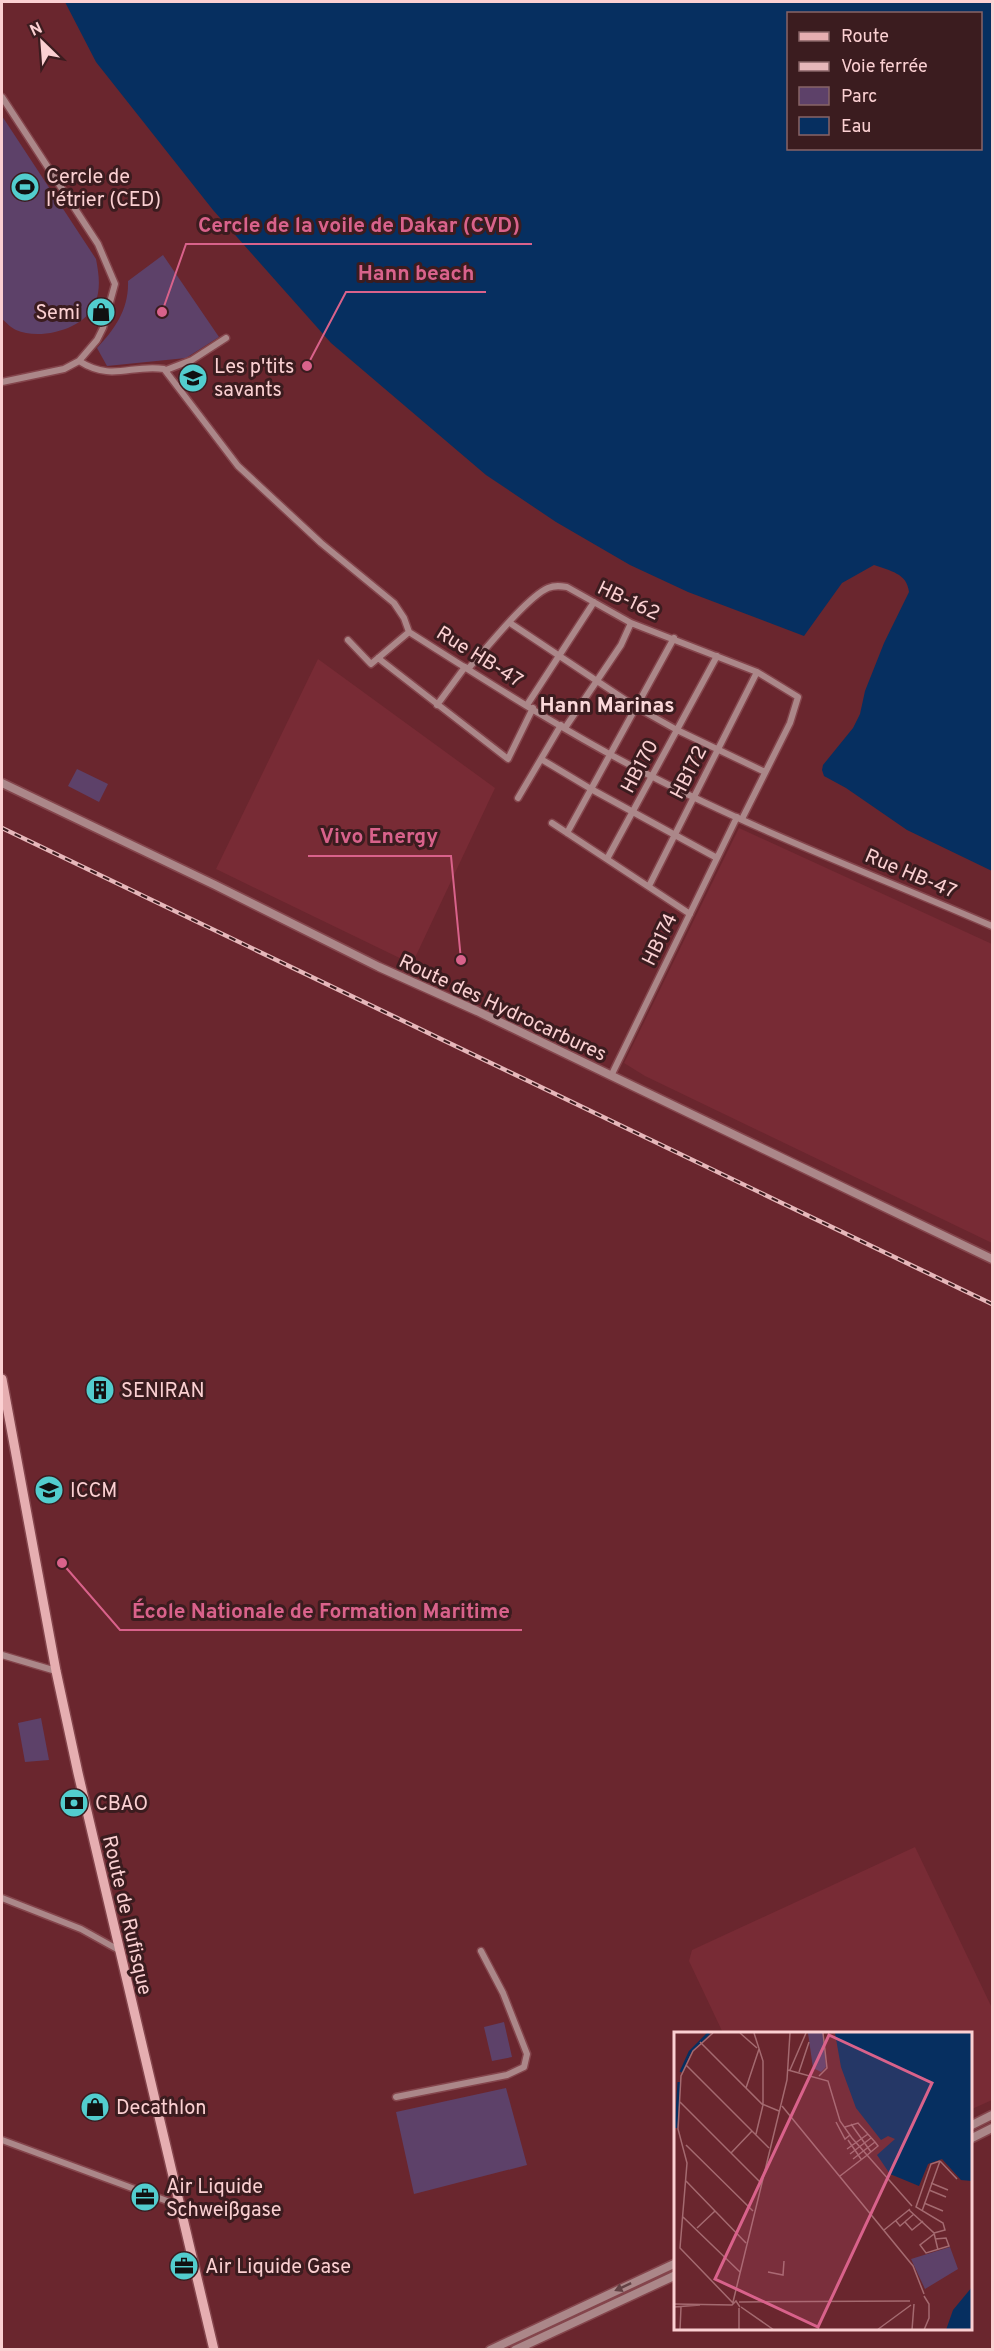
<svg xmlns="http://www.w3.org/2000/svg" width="994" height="2351" font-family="Overpass,sans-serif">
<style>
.built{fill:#782b35}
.green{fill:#5d4169}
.water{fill:#062f60;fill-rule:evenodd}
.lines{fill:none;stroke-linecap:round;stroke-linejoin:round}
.minor-casing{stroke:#84454c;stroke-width:9}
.tertiary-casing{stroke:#84454c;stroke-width:11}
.secondary-casing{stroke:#84454c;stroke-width:12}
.minor{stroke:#ab8789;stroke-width:6}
.tertiary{stroke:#ab8789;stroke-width:8}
.secondary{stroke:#e6aeb1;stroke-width:9}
.rail-casing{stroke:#e6b7ba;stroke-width:4.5}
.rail{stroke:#3b1c1f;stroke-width:2;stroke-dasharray:7;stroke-linecap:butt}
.oneway{fill:#624144}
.labels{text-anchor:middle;stroke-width:6;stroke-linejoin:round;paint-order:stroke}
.poi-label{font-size:20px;fill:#fbd0d2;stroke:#3b1c1f;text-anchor:start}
.street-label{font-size:20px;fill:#fbd0d2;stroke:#3b1c1f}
.neighbourhood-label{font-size:21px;font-weight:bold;fill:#fbd8da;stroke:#3b1c1f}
.inset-river{fill:none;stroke:#062f60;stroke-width:3}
.inset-road{fill:none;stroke:#a46a70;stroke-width:1.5}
.view{fill:#d9628b;fill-opacity:0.15;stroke:#d9628b;stroke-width:3}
.inset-edge{fill:none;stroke:#fbd0d2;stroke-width:3}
.leader{fill:none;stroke:#d9628b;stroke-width:2}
.callout-dot{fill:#d9628b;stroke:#3b1c1f;stroke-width:2}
.callout-label{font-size:21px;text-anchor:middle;font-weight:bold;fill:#d9628b;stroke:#3b1c1f;stroke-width:6;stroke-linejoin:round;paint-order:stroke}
</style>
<rect width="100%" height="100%" fill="#6a262e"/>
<!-- built -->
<path class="built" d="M 318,659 L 495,788 L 412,964 L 216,869 Z
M 739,828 L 992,944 L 992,1243 L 645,1076 L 624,1063 Z
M 915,1847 L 992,2008 L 992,2100 L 972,2109 L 972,2033 L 723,2033 L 689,1961 L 692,1950 Z"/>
<!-- green -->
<path class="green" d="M 2,116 L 96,259 C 99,275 101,288 95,304 C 85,329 40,341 16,330 C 11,328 6,322 2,319 Z
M 163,255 L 219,337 L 186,358 L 107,366 L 97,348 C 115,329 129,309 128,281 Z
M 77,769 L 108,784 L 99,802 L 68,786 Z
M 41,1718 L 49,1760 L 25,1762 L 18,1723 Z
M 504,2022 L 512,2057 L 492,2061 L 484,2027 Z
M 506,2088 L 527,2165 L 414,2194 L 396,2112 Z"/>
<!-- water -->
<path class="water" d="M 65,2 L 992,2 L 992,871 L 907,830 L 846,788 L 824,776 L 822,770 L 823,765 L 853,728 L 860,714 L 865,691 L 884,643 L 909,592 C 907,573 890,571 874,565 L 842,583 L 804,636 L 688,592 L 630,565 L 556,522 L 486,475 L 331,343 L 213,210 L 96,62 ZM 788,14 L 980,14 L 980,148 L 788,148 Z"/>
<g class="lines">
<!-- minor casing -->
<g class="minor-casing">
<path id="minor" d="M 2,97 L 98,244 L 115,284 L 103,328 L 97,340 L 79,361
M 166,370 L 192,360 L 226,338
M 2,382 L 64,369 L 79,361 C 112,382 131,364 164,369 L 238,466 L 321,543 L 394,603 L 404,618 L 409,632 C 488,682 568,734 651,776 C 761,833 879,877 992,926
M 510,623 L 636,707 L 677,730 L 765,772
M 348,640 L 371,664 L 409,632
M 378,658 L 508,759 L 533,708
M 468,669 C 485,650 527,597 548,588 C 555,585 561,586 567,587 L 631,623 L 757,672 L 798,697 L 790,723 L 742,819
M 437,705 L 465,667
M 527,705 L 594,602
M 565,728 L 621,645 L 631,623
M 541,759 L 591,789 L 717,858
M 518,798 L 561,725
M 552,823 L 690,914
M 567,833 L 674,638
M 607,859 L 717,656
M 649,886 L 757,672
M 611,1076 L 737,817
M 2,1655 L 56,1671
M 2,1898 L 81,1929 L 117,1949
M 396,2097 L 507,2075 L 524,2067 L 527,2054 L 503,1993 L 481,1951
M 2,2140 L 178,2205"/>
</g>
<!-- tertiary casing -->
<g class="tertiary-casing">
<path id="tertiary" d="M 2,783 L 215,885 L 379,967 L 477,1011 L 992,1259
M 972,2125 L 992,2115
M 972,2138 L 992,2128
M 490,2350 L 676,2263
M 515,2350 L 676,2275"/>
</g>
<!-- secondary casing -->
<g class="secondary-casing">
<path id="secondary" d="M 2,1379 L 56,1671 L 78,1773 L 214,2350"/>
</g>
<!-- minor -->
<use href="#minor" class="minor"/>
<!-- tertiary -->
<use href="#tertiary" class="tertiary"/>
<!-- secondary -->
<use href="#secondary" class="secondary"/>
<!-- rail casing -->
<g class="rail-casing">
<path id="rail" d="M 2,828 L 992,1304"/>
</g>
<!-- rail -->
<use href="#rail" class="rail"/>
</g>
<!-- one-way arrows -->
<defs><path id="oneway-solid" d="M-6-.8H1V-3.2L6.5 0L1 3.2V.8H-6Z" transform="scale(1.5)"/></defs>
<use class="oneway" href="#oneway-solid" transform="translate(623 2287) rotate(155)"/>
<!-- icons -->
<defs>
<g id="stadium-disc" transform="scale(1.5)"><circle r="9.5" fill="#52cdce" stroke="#3b1c1f"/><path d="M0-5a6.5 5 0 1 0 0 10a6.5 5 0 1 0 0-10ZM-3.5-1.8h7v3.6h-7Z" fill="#111"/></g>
<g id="shop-disc" transform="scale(1.5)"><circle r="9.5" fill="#52cdce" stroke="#3b1c1f"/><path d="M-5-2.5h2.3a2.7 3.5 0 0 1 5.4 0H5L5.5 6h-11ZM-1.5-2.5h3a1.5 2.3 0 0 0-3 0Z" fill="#111"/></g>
<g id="school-disc" transform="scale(1.5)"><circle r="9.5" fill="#52cdce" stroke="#3b1c1f"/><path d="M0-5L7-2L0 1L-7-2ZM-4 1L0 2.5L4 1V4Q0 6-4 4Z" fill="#111"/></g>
<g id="building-disc" transform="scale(1.5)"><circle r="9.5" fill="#52cdce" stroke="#3b1c1f"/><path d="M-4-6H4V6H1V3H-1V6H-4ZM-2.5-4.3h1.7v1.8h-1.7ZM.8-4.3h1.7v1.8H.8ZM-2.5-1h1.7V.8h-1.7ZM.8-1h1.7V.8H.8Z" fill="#111"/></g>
<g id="university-disc" transform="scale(1.5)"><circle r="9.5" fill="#52cdce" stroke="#3b1c1f"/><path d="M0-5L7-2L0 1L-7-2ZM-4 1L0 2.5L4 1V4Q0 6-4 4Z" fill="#111"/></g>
<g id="bank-disc" transform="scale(1.5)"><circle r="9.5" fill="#52cdce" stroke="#3b1c1f"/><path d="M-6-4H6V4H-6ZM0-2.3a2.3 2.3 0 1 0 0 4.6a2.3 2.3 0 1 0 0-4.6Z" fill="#111"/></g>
<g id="office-disc" transform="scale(1.5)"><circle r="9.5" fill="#52cdce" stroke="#3b1c1f"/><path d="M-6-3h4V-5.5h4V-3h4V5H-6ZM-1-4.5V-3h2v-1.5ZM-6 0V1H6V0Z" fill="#111"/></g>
</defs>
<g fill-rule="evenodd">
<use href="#stadium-disc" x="25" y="187"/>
<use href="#shop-disc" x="101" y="312"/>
<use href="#school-disc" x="193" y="378"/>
<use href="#building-disc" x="100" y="1390"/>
<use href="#university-disc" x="49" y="1490"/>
<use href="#bank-disc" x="74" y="1803"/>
<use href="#shop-disc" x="95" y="2107"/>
<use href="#office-disc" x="145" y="2197"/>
<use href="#office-disc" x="184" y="2266"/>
</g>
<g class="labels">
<!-- poi labels -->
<g class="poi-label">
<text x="46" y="183">Cercle de<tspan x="46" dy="23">l'étrier (CED)</tspan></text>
<text x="80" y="319" text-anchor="end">Semi</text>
<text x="214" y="373">Les p'tits<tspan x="214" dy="23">savants</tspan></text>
<text x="121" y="1397">SENIRAN</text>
<text x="70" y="1497">ICCM</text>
<text x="95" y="1810">CBAO</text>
<text x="116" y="2114">Decathlon</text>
<text x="166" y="2193">Air Liquide<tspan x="166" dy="23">Schweißgase</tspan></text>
<text x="205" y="2273">Air Liquide Gase</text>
</g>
<!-- street labels -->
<g class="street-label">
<text transform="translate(629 600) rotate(25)" y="7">HB-162</text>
<text transform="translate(480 656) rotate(32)" y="7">Rue HB-47</text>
<text transform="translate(639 766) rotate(-62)" y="7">HB170</text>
<text transform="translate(688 772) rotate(-63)" y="7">HB172</text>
<text transform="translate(911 873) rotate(23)" y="7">Rue HB-47</text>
<text transform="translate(659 939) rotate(-64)" y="7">HB174</text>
<text transform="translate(503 1007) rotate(25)" y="7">Route des Hydrocarbures</text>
<text transform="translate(128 1915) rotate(77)" y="7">Route de Rufisque</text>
</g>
<!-- neighbourhood labels -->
<g class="neighbourhood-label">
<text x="607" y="712">Hann Marinas</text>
</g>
</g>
<!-- overview -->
<g transform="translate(674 2032)">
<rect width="298" height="298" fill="#6a262e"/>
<path d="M 134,1 L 149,1 L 152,35 L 147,40 L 139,36 ZM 276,215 L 284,237 L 251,257 L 237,227 Z" fill="#5d4169"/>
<path d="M 161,1 L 298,1 L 298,149 L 287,148 L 268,127 L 254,132 L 245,154 L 216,142 L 203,123 L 221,107 L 214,104 L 207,108 L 182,76 L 167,35 ZM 298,255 L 298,298 L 272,298 L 279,278 Z" fill="#062f60"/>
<path class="inset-river" d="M 7,40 L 16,20 L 35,1M 2,96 L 5,50"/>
<path class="inset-road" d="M 39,1 L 19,19 L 7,44 L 4,97 L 13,131 L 6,216 L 59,271M 66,1 L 83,16M 80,1 L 89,29 L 89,73 L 82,102M 26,10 L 88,72 L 105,79M 12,33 L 95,116M 114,38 L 154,49 L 166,89 L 178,106 L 238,174M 116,38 L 132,1M 125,40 L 135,10M 145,44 L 153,36 L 149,1M 72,56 L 85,17M 6,70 L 87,151M 108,74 L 239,234 L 250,262M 162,90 L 171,107 L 176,103M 177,92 L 197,120M 171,95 L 184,91 L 201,110 L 204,114 L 192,124M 174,108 L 187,127M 12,113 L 79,179M 173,117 L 194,102M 57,121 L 78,99M 176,122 L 197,106M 179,127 L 201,110M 266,129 L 283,147M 166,144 L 192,124M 12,149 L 72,211M 257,151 L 274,158M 255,158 L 272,165M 250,171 L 269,179M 235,178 L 260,201 L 264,218M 248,179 L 266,129M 9,185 L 66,240M 222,189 L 226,194 L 240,182M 231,190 L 238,198 L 249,189M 23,196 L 41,179M 210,198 L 236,177M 260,201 L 271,198 L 269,191 L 242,175 L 257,132 L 266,129M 260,202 L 246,213 L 252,221 L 275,214 L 272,206 L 261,207M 94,240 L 109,243 L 110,229M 59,270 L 113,48 L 116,1M 65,270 L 236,269M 0,272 L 58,273 L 62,269 L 66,275M 0,275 L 26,273M 67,275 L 100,298M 65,276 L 65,298M 6,298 L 7,275M 203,298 L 237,273M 238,298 L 240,272M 250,298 L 255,286 L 255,272 L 250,264"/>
<path class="view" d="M 155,3 L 258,51 L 144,295 L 41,247 Z"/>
<rect width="298" height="298" class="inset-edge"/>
</g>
<!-- callouts -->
<path class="leader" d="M162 312L186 244H532M307 366L346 292H486M461 960L451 856H308M62 1563L120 1630H522"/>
<g class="callout-dot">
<circle cx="162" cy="312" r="6"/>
<circle cx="307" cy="366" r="6"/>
<circle cx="461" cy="960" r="6"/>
<circle cx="62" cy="1563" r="6"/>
</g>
<g class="callout-label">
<text x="359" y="232">Cercle de la voile de Dakar (CVD)</text>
<text x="416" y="280">Hann beach</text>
<text x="379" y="843">Vivo Energy</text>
<text x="321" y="1618">École Nationale de Formation Maritime</text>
</g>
<!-- border -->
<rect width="994" height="2351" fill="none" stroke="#fbd0d2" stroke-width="6"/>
<!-- legend -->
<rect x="787" y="12" width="195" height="138" fill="#3b1c1f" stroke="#886467" stroke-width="1.5"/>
<rect x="799" y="32" width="30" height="9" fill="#e6aeb1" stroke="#886467" stroke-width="1.5"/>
<text x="841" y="42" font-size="18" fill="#fbd0d2">Route</text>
<rect x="799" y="62" width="30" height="9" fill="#e6b7ba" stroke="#886467" stroke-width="1.5"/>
<text x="841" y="72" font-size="18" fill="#fbd0d2">Voie ferrée</text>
<rect x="799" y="87" width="30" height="18" fill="#5d4169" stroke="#886467" stroke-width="1.5"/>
<text x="841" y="102" font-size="18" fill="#fbd0d2">Parc</text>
<rect x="799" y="117" width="30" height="18" fill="#062f60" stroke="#886467" stroke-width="1.5"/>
<text x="841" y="132" font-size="18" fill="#fbd0d2">Eau</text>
<!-- north arrow -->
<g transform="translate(42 42) rotate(335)" stroke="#3b1c1f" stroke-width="4.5" paint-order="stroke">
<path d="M0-4.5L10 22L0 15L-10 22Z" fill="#fbd0d2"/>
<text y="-9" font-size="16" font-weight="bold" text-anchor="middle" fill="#fbd0d2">N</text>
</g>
</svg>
